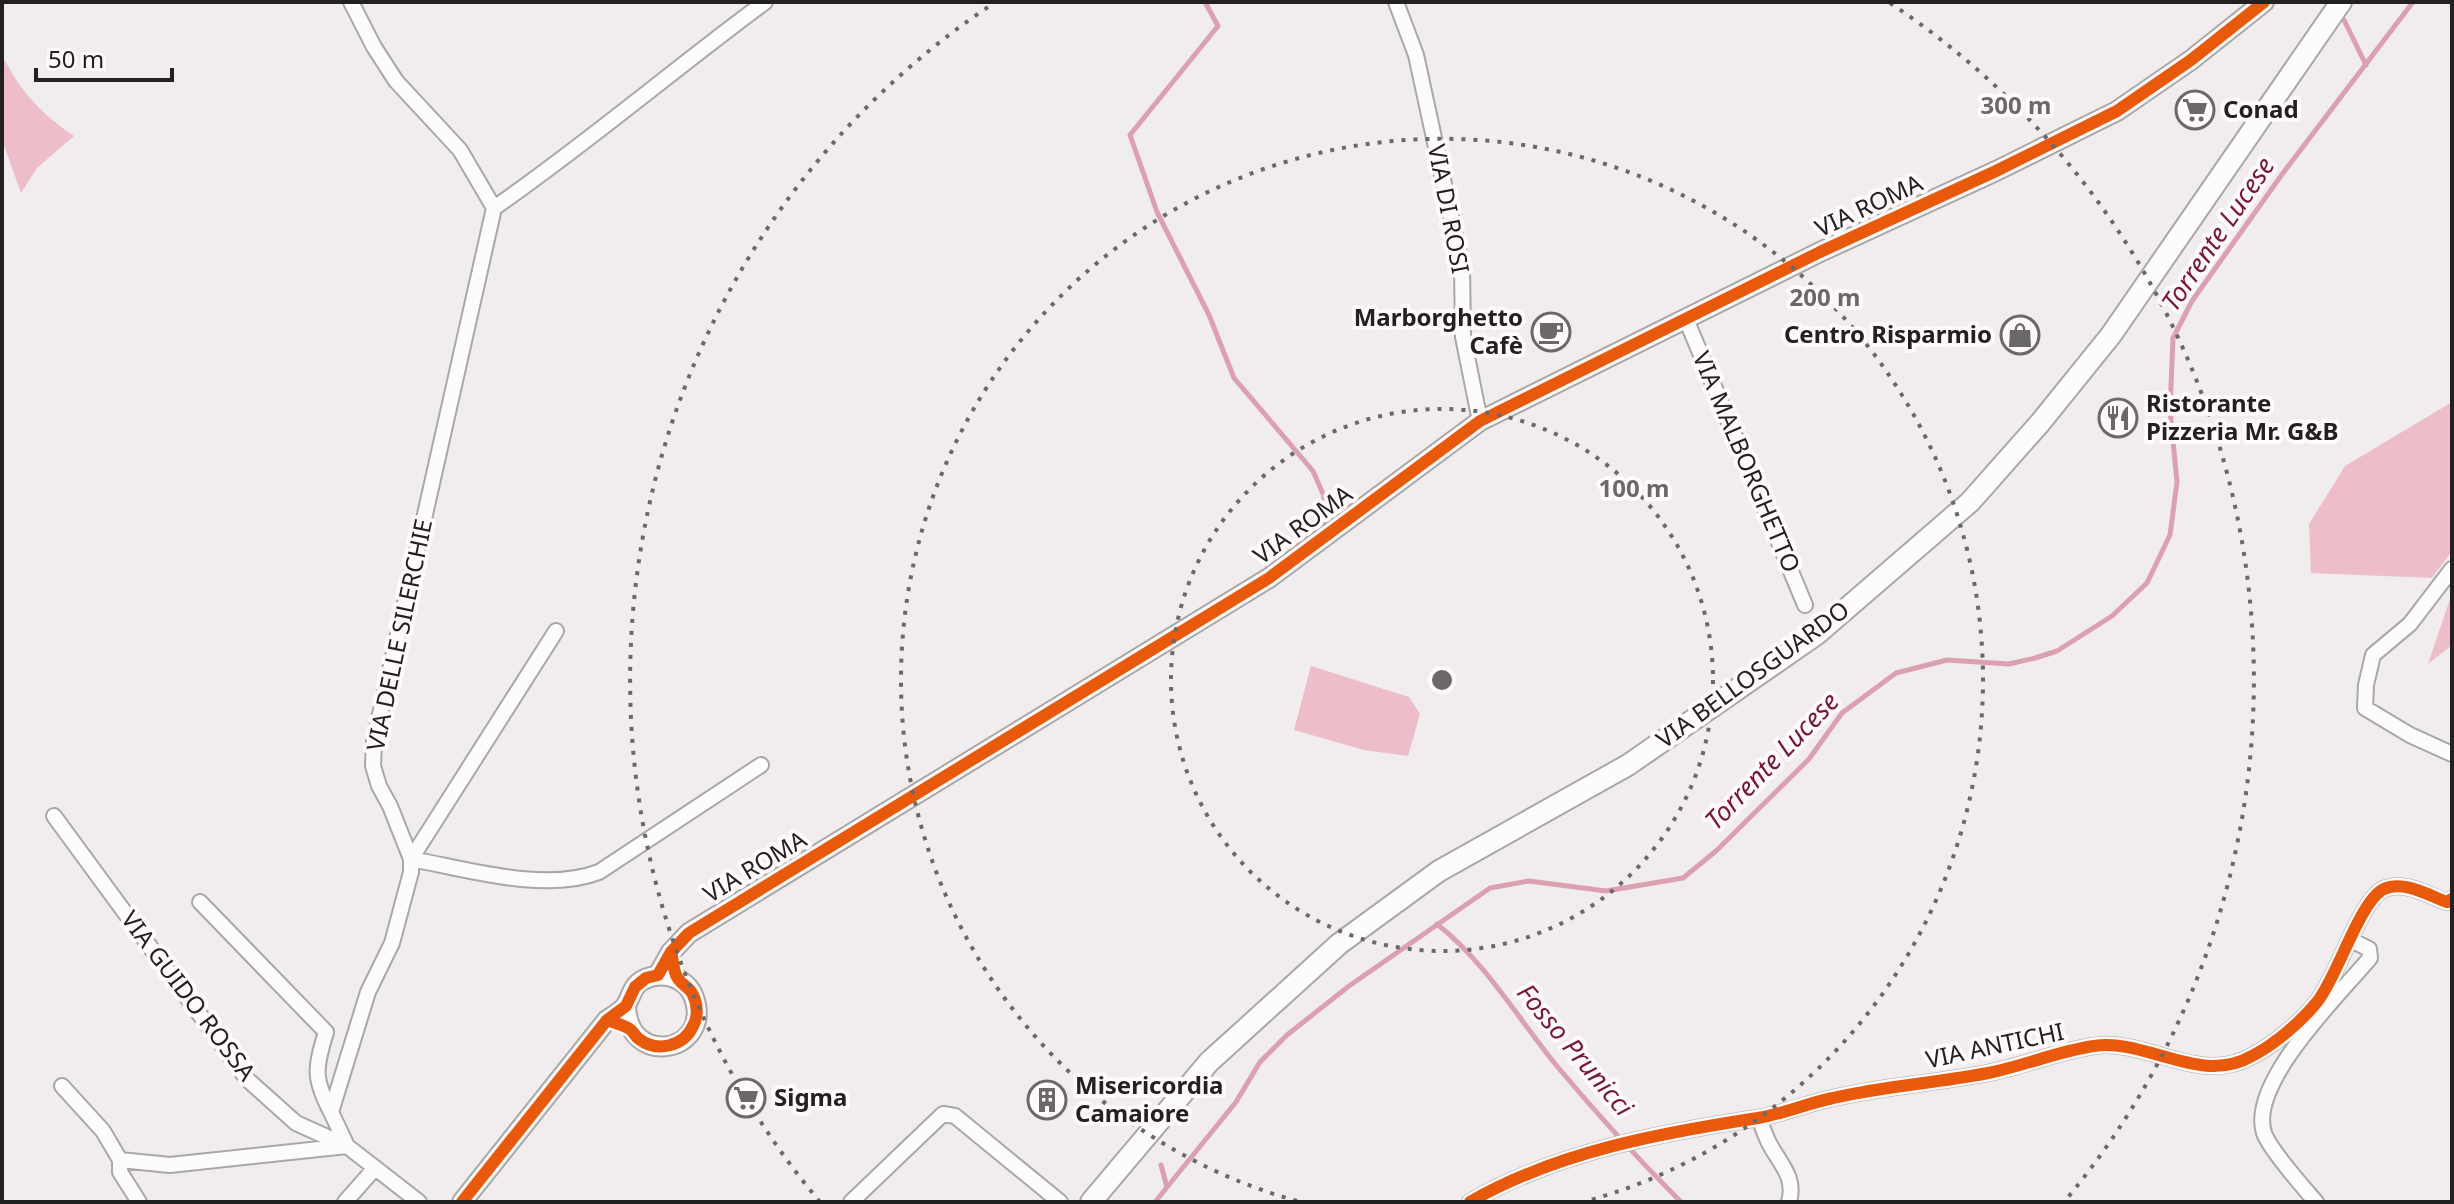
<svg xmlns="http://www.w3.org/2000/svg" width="2454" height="1204" font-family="'Noto Sans',sans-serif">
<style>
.forest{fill:#edbeca}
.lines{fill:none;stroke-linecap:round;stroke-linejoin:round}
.stream{stroke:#dba1b1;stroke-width:5}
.minor-casing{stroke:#aaa7a7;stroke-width:18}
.tertiary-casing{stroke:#aaa7a7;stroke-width:22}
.secondary-casing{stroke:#aaa7a7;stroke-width:24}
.minor{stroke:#fdfcfc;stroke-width:14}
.tertiary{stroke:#fdfcfc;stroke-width:18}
.secondary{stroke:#fdfcfc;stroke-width:20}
.cycleway-casing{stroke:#fff9fa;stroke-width:17}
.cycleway{stroke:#e8590c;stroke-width:12}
.ring{fill:none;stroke:#6b6869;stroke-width:4;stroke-dasharray:4 8}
.labels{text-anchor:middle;stroke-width:8;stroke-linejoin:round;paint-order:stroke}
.poi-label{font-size:24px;font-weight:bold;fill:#232021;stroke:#fff9fa;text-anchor:start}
.street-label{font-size:24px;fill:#232021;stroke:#fff9fa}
.water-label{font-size:26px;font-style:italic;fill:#75163b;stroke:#fff9fa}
.centre{fill:#6b6869;stroke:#fff9fa;stroke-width:4}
.ring-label{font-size:24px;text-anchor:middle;font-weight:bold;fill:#6b6869;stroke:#fff9fa;stroke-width:8;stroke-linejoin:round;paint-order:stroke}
</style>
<rect width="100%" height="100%" fill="#f1edee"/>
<!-- forest -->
<path class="forest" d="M 2,55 C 21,92 39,112 74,136 L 37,168 L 21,193 L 2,140 Z
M 2452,402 L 2452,551 L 2432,578 L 2311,573 L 2309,524 L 2345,466 Z
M 2452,593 L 2452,645 L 2428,664 Z
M 1311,666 L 1409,697 L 1420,714 L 1408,756 L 1364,750 L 1294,730 Z"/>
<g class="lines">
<!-- stream -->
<path class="stream" d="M 1205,2 L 1218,26 L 1130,135 L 1157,212 L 1209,315 L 1234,378 L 1313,471 L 1324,496 L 1322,527
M 2344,20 L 2366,65
M 1437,924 C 1485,962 1517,1017 1556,1065 C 1596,1113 1637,1158 1681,1202
M 1161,1165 L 1167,1187
M 1155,1202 L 1236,1102 L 1260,1062 L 1287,1035 L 1349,986 L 1490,888 L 1529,881 L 1606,891 L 1683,878 L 1716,851 L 1809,759 L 1842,713 L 1896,673 L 1947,660 L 2009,664 L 2035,658 L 2057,651 L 2112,616 L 2147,583 L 2170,535 L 2177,482 L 2170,410 L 2173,338 L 2192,301 L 2283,173 L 2413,2"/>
<!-- minor casing -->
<g class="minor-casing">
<path id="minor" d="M 351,2 L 374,47 L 396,81 L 460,150 L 494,208
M 1396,2 L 1416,55 L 1462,267 L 1463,337 L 1480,421
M 494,208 C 588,143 674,69 765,2
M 1686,319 L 1805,605
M 2452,569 L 2410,624 L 2373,655 L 2366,685 L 2365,708 L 2410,735 L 2452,754
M 556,631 L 411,859 C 467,869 544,893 599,872 L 761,765
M 54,816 L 247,1079 L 296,1123 L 347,1146
M 200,902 L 326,1032 C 315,1068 313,1078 331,1112
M 62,1086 L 103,1131 L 120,1160 L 120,1172 L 139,1202
M 1759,1118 C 1762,1126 1765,1135 1769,1143 C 1780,1164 1796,1177 1789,1202
M 120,1160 L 170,1165 L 347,1146
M 345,1202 L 375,1168
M 419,1202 L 347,1146 L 331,1112 L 368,992 L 392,943 L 411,872 L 411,859 L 390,806 L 379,786 L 373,766 L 374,741 L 494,208
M 851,1202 L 943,1114 L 955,1116 L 1060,1202
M 1470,1202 C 1556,1152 1660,1133 1758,1118 C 1783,1114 1808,1103 1833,1098 C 1884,1086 1937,1083 1988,1073 C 2024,1066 2058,1051 2094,1046 C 2147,1038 2200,1086 2252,1056 C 2275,1044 2301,1022 2317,1002 C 2337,978 2360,900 2384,889 C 2404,880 2428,895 2447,902 L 2452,899
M 2316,1202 C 2303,1187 2270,1150 2264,1133 C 2248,1083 2339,995 2370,958 L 2369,949 L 2351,940"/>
</g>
<!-- tertiary casing -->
<g class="tertiary-casing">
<path id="tertiary" d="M 658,975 L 671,952 L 689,933 L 1269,578 L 1480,421 L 1820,252 L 1996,171 L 2117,111 L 2191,60 L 2264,2
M 462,1202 L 607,1020 C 613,1016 622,1011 626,1005 C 632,995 632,986 643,980 C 654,974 668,974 679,980 C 688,985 694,994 696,1005 C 705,1054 628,1066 626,1006"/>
</g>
<!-- secondary casing -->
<g class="secondary-casing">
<path id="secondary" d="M 1091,1202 L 1209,1062 L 1339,944 L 1439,871 L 1628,765 L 1817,634 L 1970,502 L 2040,423 L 2111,335 L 2341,2"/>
</g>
<!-- minor -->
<use href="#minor" class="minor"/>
<!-- tertiary -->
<use href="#tertiary" class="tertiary"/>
<!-- secondary -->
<use href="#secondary" class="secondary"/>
<!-- cycleway casing -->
<g class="cycleway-casing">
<path id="cycleway" d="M 607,1020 C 614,1023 625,1025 631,1030 C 634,1033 636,1037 639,1039 C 657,1053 684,1046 693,1026 C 698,1017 698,1005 693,995 C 690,987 680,984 677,977 C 673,970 673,959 671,952
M 462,1202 L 607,1020 L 626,1006 L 635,987 L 646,978 L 658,975 L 671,952 L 689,933 L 1269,578 L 1480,421 L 1820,252 L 1996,171 L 2117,111 L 2191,60 L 2264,2
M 1470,1202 C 1556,1152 1660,1133 1758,1118 C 1783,1114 1808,1103 1833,1098 C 1884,1086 1937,1083 1988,1073 C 2024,1066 2058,1051 2094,1046 C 2147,1038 2200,1086 2252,1056 C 2275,1044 2301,1022 2317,1002 C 2337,978 2360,900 2384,889 C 2404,880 2428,895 2447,902 L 2452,899"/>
</g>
<!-- cycleway -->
<use href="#cycleway" class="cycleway"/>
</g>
<!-- distance rings -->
<g class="ring">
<circle cx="1442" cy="680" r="271"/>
<path d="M1297 1201A541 541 0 1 1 1587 1201"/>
<path d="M820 1202A812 812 0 0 1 994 3M1890 3A812 812 0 0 1 2064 1202"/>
</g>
<!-- icons -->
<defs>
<g id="supermarket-ring" transform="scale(2)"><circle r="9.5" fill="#fff9fa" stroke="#6b6869" stroke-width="1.5"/><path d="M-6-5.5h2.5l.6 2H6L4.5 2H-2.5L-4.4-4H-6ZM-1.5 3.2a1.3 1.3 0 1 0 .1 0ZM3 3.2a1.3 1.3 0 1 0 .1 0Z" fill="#6b6869"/></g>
<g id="cafe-ring" transform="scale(2)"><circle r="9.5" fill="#fff9fa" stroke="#6b6869" stroke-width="1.5"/><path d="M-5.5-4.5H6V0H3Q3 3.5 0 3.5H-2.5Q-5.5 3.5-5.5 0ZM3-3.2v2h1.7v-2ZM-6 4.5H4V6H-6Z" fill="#6b6869"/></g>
<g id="shop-ring" transform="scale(2)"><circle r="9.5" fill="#fff9fa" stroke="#6b6869" stroke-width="1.5"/><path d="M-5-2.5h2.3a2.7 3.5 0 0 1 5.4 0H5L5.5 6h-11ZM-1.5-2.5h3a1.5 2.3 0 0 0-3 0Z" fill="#6b6869"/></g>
<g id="restaurant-ring" transform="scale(2)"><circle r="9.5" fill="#fff9fa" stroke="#6b6869" stroke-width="1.5"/><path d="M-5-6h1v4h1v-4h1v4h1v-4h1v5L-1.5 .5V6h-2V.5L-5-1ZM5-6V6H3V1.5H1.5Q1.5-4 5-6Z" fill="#6b6869"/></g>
<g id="building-ring" transform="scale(2)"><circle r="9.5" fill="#fff9fa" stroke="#6b6869" stroke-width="1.5"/><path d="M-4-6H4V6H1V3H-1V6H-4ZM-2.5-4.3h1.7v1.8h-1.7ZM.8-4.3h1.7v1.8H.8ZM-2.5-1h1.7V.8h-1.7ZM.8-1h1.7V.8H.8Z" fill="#6b6869"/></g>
</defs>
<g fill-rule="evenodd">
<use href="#supermarket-ring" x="2195" y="110"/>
<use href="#cafe-ring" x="1551" y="332"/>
<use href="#shop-ring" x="2020" y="335"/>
<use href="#restaurant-ring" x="2118" y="418"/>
<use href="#supermarket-ring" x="746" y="1098"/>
<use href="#building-ring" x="1047" y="1100"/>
</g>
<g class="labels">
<!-- poi labels -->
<g class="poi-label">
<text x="2223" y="118">Conad</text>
<text x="1523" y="326" text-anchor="end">Marborghetto<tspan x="1523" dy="28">Cafè</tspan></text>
<text x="1992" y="343" text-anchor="end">Centro Risparmio</text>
<text x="2146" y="412">Ristorante<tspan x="2146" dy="28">Pizzeria Mr. G&amp;B</tspan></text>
<text x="1075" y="1094">Misericordia<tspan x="1075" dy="28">Camaiore</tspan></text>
<text x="774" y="1106">Sigma</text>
</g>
<!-- street labels -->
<g class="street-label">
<text transform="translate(1869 206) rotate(-25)" y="8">VIA ROMA</text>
<text transform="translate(1448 209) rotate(79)" y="8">VIA DI ROSI</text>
<text transform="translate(1746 462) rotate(67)" y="8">VIA MALBORGHETTO</text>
<text transform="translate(1303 525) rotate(-36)" y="8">VIA ROMA</text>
<text transform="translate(400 635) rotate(-78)" y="8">VIA DELLE SILERCHIE</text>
<text transform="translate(1753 675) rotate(-36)" y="8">VIA BELLOSGUARDO</text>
<text transform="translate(755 867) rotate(-31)" y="8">VIA ROMA</text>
<text transform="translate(188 996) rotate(53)" y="8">VIA GUIDO ROSSA</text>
<text transform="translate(1995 1046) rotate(-12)" y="8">VIA ANTICHI</text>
</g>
<!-- water labels -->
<g class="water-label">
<text transform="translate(2218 234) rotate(-56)" y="9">Torrente Lucese</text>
<text transform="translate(1772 761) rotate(-46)" y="9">Torrente Lucese</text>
<text transform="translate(1575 1050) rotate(50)" y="9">Fosso Prunicci</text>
</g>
</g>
<circle cx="1442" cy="680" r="12" class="centre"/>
<g class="ring-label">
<text x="2016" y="114">300 m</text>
<text x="1825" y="306">200 m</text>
<text x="1634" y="497">100 m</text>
</g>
<!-- border -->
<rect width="2454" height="1204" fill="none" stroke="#232021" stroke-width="8"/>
<!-- scale -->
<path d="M36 68v12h136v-12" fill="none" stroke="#232021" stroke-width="4"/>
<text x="48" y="68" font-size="24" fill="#232021" stroke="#fff9fa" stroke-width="6" paint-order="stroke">50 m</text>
</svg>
